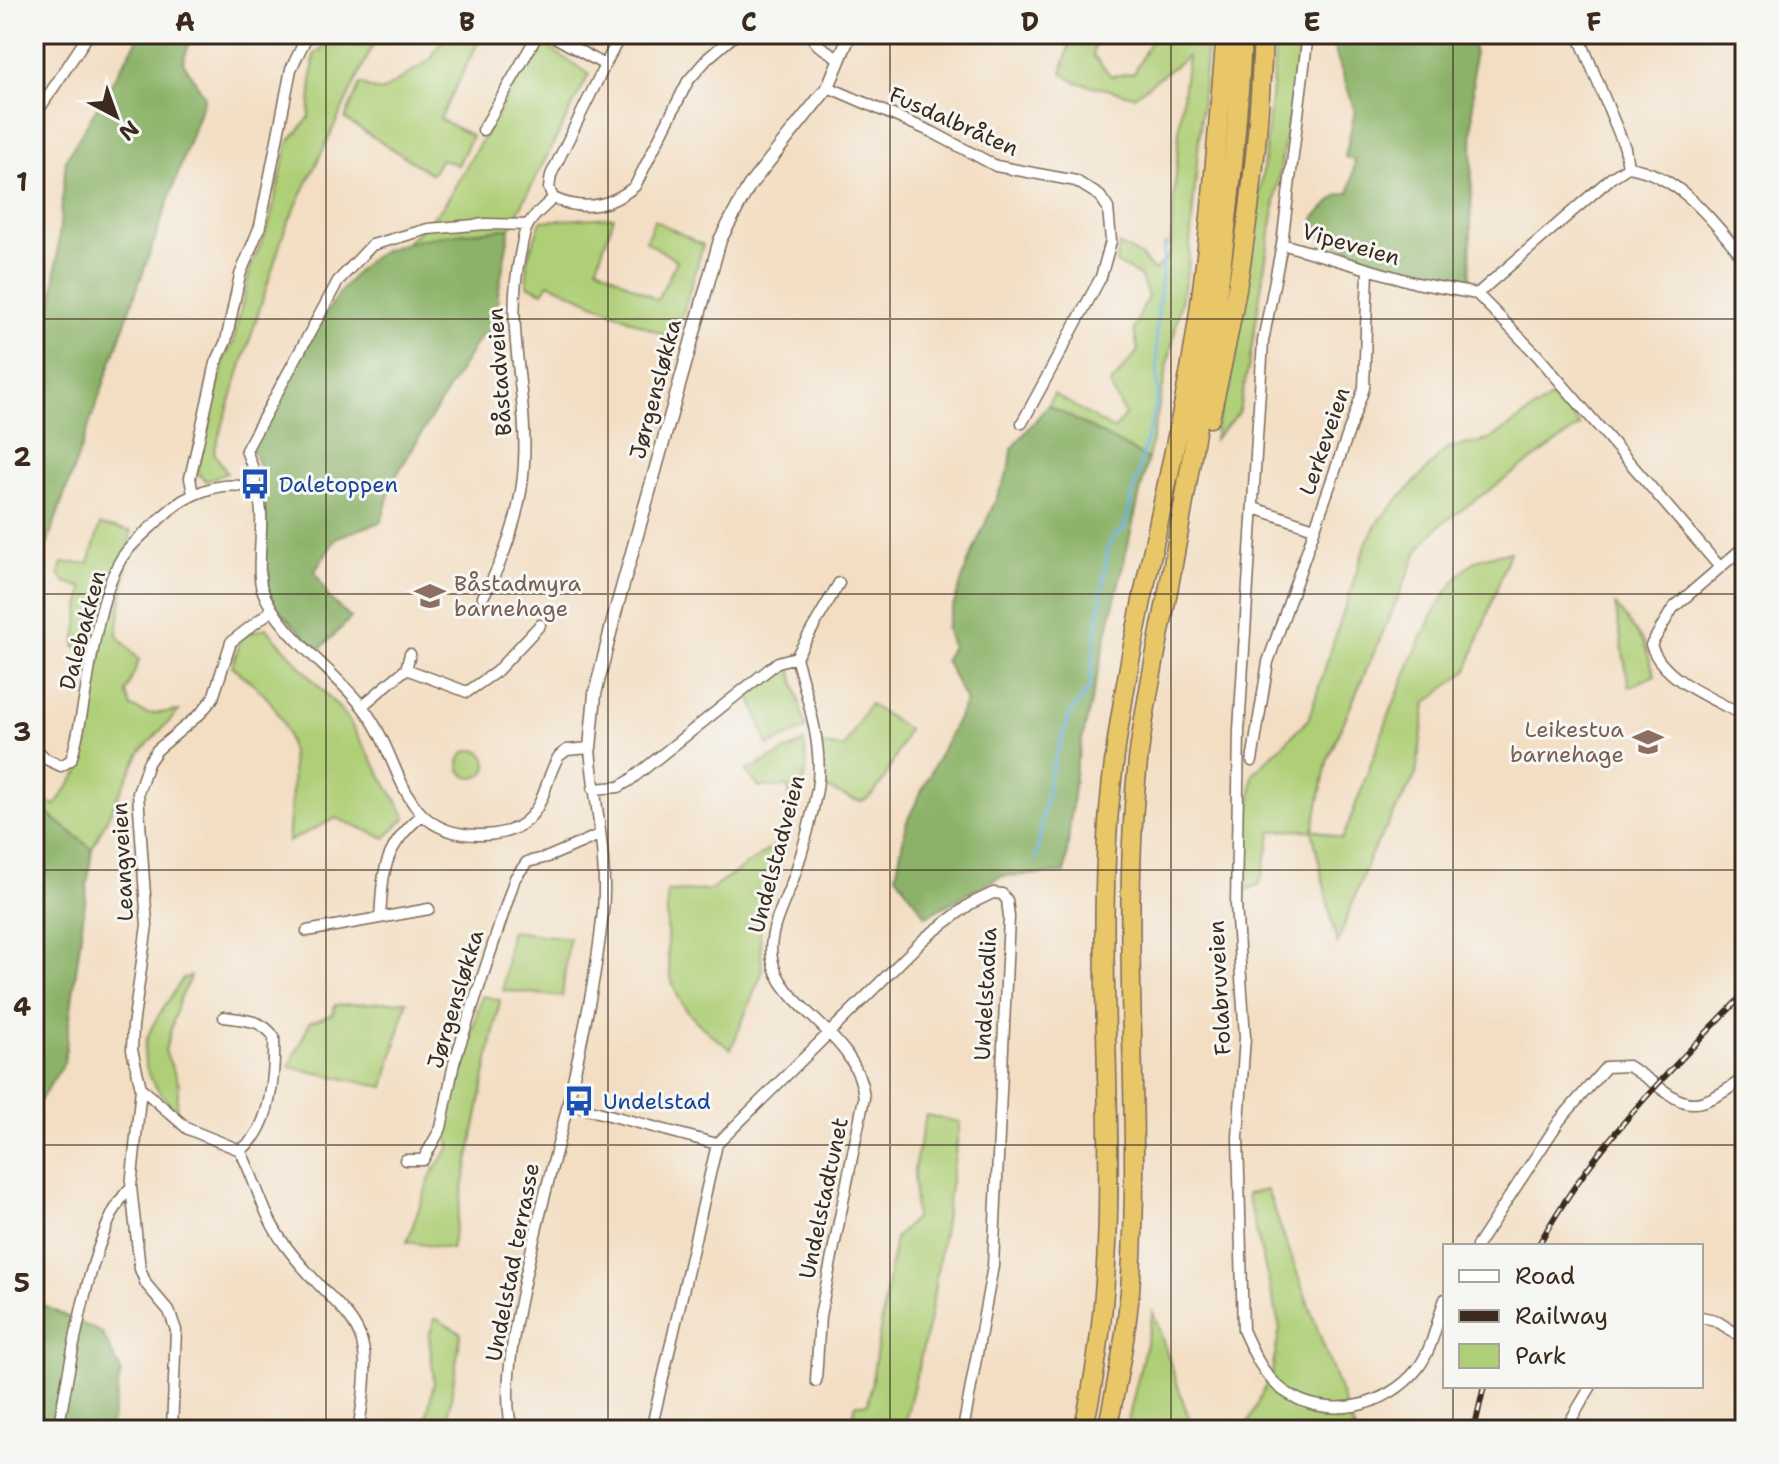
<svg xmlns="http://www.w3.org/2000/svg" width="1779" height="1464" font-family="'Shantell Sans',sans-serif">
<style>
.green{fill:#afcf77;stroke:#757c4a;stroke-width:2}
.forest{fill:#8bb268;stroke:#636e43;stroke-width:2}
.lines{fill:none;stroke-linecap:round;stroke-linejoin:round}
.stream{stroke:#6ab1e1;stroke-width:3}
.minor-casing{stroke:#7b6958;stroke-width:13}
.tertiary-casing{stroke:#7b6958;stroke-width:15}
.motorway-casing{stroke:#7b6958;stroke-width:21}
.minor{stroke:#fff;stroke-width:10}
.tertiary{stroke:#fff;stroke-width:12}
.motorway{stroke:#e9c769;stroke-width:18}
.rail-casing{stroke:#3b2a1e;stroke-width:6}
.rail{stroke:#f6f6f2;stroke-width:3;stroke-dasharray:9;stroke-linecap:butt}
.grid{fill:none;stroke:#3b2a1e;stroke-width:2;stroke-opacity:0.55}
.labels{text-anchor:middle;stroke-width:6;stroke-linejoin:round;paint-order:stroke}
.street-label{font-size:22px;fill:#3b2a1e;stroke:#f6f6f2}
.transit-label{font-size:22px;fill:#164399;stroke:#f6f6f2;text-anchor:start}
.education-label{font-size:22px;fill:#785e54;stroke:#f6f6f2;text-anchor:start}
.neatline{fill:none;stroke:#3b2a1e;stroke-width:3}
.grid-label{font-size:26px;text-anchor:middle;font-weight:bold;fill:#3b2a1e}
</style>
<rect width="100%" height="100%" fill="#f6f6f2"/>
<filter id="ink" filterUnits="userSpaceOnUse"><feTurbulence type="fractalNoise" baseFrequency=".0125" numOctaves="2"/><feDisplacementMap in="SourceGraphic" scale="16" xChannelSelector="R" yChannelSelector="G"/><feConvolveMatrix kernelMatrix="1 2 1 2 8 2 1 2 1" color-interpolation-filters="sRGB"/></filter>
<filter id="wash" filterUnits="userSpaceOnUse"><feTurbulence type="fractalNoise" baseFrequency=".006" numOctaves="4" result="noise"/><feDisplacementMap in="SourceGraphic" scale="32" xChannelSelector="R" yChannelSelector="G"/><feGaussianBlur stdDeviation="1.8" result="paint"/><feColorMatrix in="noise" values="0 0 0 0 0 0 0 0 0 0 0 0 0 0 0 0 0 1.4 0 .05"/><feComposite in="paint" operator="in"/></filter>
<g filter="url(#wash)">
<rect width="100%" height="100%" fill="#f3dec3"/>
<!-- green -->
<path class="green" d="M 363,34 L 376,39 L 285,229 L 214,452 L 227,473 L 207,481 L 197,473 L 225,357 L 233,343 L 251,266 L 269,225 L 288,143 L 309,118 L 314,55 L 339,35 L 356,46 Z
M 445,34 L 482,34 L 440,119 L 472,136 L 458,165 L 441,159 L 432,174 L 345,119 L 360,84 L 381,92 L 431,59 Z
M 1072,34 L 1097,34 L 1093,55 L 1111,76 L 1134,73 L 1154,34 L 1208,34 L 1188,268 L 1148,459 L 1048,405 L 1054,394 L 1114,430 L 1125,415 L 1110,385 L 1138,351 L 1134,329 L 1148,296 L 1140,276 L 1116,263 L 1119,244 L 1142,257 L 1154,271 L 1170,255 L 1180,117 L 1188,56 L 1134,96 L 1076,82 L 1062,73 Z
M 1247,34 L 1259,34 L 1256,123 L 1223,325 L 1240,192 Z
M 1276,34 L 1302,34 L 1249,364 L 1238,414 L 1214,439 C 1244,306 1268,171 1276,34 Z
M 539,41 L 589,74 L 510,228 L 405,244 L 443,207 Z
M 614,217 L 597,266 L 657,300 L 677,261 L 646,241 L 654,220 L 703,245 L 675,340 L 549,283 L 543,292 L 527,285 L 527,260 L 541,221 Z
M 1555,395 L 1580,426 L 1440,525 L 1419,549 L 1328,758 L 1313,829 L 1342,839 C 1369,778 1423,595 1474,562 C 1484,555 1499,554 1510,552 L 1467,671 L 1426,703 L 1416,775 L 1371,854 L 1337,944 L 1312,830 L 1272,831 L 1260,884 L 1242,892 L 1253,774 L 1308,720 L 1366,543 L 1379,520 L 1447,448 L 1489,440 Z
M 100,525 L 131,531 L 117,635 L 139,660 L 126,693 L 131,707 L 148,714 L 179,711 L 140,752 L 92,849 L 34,803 L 34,799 L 55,805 L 80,770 L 98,662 L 75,646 L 83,588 L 65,582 L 59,574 L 62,563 L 89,563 Z
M 1615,604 L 1644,643 L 1655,675 L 1629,687 Z
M 266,628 L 346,716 L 406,817 L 385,838 L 336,818 L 288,842 C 291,795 302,746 272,704 C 262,690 245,678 232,666 L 242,636 Z
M 784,666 L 791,668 L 806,729 L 768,746 L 749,692 Z
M 869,704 L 908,729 C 901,744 879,802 860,801 C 848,800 831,789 819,784 L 821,745 L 844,748 Z
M 804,742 L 807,764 L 804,783 L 760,930 L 762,973 L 731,1049 C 659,1001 668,971 667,892 L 710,890 L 778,843 L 790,800 L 788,787 L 759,787 L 746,771 Z
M459 764a14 14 0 1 1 28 0a14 14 0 1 1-28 0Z
M 510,931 L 569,938 L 562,997 L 503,990 Z
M 191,976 L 179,1001 L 165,1051 L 179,1084 L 176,1111 C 121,1054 147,1035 183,978 Z
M 482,996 L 500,1000 L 451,1249 L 407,1242 L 431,1175 L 450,1147 L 447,1119 Z
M 407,1001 L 384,1087 L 289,1067 L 310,1022 L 333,1014 L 335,1005 Z
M 926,1115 L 960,1122 L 930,1318 L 903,1430 L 850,1430 L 856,1404 L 868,1404 L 895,1238 L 915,1218 L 914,1168 Z
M 1267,1190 L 1352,1424 L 1355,1430 L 1245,1430 L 1272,1372 L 1280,1328 L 1247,1194 Z
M 1153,1312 L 1193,1430 L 1126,1430 Z
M 435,1318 L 461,1333 L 446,1430 L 424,1430 L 434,1382 L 429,1336 Z"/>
<!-- forest -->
<path class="forest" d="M 141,34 L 192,34 L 183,62 L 205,97 L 34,581 L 34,345 L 53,303 L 66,159 Z
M 1334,34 L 1474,34 L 1470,284 L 1403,274 L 1318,234 L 1314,218 L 1337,196 L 1350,192 L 1355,160 L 1345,157 L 1355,111 L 1332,42 Z
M 510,228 L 498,294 L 498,325 L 478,340 L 393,481 L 381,522 L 337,537 L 315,571 L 329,598 L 351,618 L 319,650 L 269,601 L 262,573 L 266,483 L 250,444 C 279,397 330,289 372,258 C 403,235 471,234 510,228 Z
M 1048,405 L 1148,459 L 1076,766 L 1065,873 L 1001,876 L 926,916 L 896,875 L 907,821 L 966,701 L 945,660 L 952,646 L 946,628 L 967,565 L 1010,467 L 1012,449 Z
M 34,803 L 92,849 L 64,1063 L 34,1110 Z
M 34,1292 L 42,1305 L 102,1333 L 121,1371 L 110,1430 L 34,1430 Z"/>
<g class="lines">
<!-- stream -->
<path class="stream" d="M 1036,860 L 1049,778 L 1069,716 L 1089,688 L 1108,547 L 1113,537 L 1124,529 L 1158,396 L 1156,330 L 1165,244"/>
</g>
</g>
<g filter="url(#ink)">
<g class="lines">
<!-- minor casing -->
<g class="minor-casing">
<path id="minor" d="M 809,34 L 818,45 L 840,59
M 1308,34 L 1282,244 L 1263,341 L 1239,730 L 1236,904 L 1245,1037 L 1238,1137 L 1243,1330 C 1253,1352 1263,1376 1284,1391 C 1326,1421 1387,1408 1418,1368 C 1433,1348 1436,1323 1445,1299
M 1578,34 L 1625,148 L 1628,167 C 1680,175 1714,222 1745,260
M 605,65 L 621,34
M 828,87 L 932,132 L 996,166 L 1076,181 L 1100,196 L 1108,208 L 1111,241 L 1101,277 L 1022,423
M 34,117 L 89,34
M 483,130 L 538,34
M 553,198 C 583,212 610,207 635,186 L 688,81 L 708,58 L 736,34
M 1282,244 L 1416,283 L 1477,294 L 1537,355 L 1719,566
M 1477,294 L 1611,178 L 1628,167
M 193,494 L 190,478 L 216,363 L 226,341 L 240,275 L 260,226 L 291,69 L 308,34
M 1254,508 L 1314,528
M 1745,546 L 1673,608 L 1651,645 C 1663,681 1714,699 1745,716
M 483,597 C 505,558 522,509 524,463 C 528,389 504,331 520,255 C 522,246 523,233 528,225 C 533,215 546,206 553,198 L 549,188 L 551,175 L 605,65 L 549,34
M 406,669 L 410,654
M 362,706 L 406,669 L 467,692 L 496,672 L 540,625
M 34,747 L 46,759 L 61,766 L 71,760 C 89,703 91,610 121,559 C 132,542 150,529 164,515 C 187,493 221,480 253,488
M 1252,761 L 1268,662 L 1364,388 L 1368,270
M 593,789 L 619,787 L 629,781 L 778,662 L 796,657
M 380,918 C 383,871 383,848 421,816
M 307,931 L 429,909
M 224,1017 C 244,1020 262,1019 274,1037 C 275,1070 272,1132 240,1150
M 141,1088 L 188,1129 L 240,1150 C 256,1181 263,1216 285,1245 C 347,1328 381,1309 358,1430
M 568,1104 L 717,1144 L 651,1430
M 717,1144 L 925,938 L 970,904 L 993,893 L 1002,894 L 1007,900 L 1009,917 L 993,1266 L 963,1430
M 405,1160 L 423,1160 L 441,1128 L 454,1063 L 515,878 L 527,862 L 548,857 L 599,835
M 1477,1246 L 1560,1120 L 1606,1067 L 1628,1066 C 1682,1098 1682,1125 1745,1077
M 1701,1317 L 1715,1320 L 1745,1339
M 816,1381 L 820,1316 L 864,1098 C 859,1035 781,1009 772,959 C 767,932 785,902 794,877 C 803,850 812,817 817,789 C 824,746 807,698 796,657 L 839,583
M 58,1430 C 69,1372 90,1226 131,1187
M 172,1430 L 176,1330 L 169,1311 L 146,1284 L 140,1269 L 131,1187 L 141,1088 L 132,1050 L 133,1026 L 147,925 L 138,793 L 148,763 L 157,750 L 201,713 L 213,698 L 231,642 L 272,610
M 513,1430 C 490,1375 554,1168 568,1103 C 582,1040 597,974 603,911 C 608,857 594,802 590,748 L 567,750 L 559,756 C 547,774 546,799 531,816 C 518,831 501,835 482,835 C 397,837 405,762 364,709 C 335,670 278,634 262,589 C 254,565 270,503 253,488 L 256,477 L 246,450 L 338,281 L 372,245 L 428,229 L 486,224 L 528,225
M 1565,1430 L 1591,1386"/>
</g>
<!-- tertiary casing -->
<g class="tertiary-casing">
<path id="tertiary" d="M 590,748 L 595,694 L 615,613 L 720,240 L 749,186 L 828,87 L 850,34"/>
</g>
<!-- motorway casing -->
<g class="motorway-casing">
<path id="motorway" d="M 1210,418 C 1241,291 1259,165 1263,34
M 1083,1430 C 1132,1226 1092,1017 1109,810 C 1122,657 1166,508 1192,358 C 1210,250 1216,142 1226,34
M 1107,1430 C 1117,1384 1126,1337 1130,1291 C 1143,1114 1119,937 1138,761 C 1146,692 1162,627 1174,559 C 1205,384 1235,212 1242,34"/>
</g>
<!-- minor -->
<use href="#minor" class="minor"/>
<!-- tertiary -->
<use href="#tertiary" class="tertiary"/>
<!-- motorway -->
<use href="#motorway" class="motorway"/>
<!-- rail casing -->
<g class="rail-casing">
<path id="rail" d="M 1538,1246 C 1592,1147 1667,1073 1745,993
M 1474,1430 L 1484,1386"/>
</g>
<!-- rail -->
<use href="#rail" class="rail"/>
</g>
</g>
<!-- grid -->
<path class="grid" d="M 326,34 L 326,1430M 608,34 L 608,1430M 890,34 L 890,1430M 1171,34 L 1171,1430M 1453,34 L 1453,1246M 34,319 L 1745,319M 34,594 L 1745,594M 34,870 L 1745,870M 34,1145 L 1745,1145M 1453,1386 L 1453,1430"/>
<!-- icons -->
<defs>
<g id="bus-bare" transform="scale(2.4)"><path d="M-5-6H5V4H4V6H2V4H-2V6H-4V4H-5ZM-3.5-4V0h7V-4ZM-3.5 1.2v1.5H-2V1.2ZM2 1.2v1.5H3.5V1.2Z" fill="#1a4fb4" stroke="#f6f6f2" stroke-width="2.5" paint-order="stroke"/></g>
<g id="school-bare" transform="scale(2.4)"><path d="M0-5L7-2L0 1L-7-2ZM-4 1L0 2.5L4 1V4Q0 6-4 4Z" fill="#8d6e63" stroke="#f6f6f2" stroke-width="2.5" paint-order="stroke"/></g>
</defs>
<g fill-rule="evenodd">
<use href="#bus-bare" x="255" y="484"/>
<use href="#school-bare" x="430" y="596"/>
<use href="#school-bare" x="1648" y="742"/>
<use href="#bus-bare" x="579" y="1101"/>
</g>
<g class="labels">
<!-- street labels -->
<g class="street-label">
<text transform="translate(954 121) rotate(24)" y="8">Fusdalbråten</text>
<text transform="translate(1351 244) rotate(16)" y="8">Vipeveien</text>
<text transform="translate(499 372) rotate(-94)" y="8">Båstadveien</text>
<text transform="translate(655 389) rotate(-75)" y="8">Jørgensløkka</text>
<text transform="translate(1324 441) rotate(-71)" y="8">Lerkeveien</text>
<text transform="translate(82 630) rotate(-75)" y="8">Dalebakken</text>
<text transform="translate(776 854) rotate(-75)" y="8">Undelstadveien</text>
<text transform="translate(122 862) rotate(-93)" y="8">Leangveien</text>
<text transform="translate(1219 988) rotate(-93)" y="8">Folabruveien</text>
<text transform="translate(985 994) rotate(-87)" y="8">Undelstadlia</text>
<text transform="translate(455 999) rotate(-73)" y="8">Jørgensløkka</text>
<text transform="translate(823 1198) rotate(-78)" y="8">Undelstadtunet</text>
<text transform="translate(512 1262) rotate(-79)" y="8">Undelstad terrasse</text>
</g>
<!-- transit labels -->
<g class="transit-label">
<text x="279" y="492">Daletoppen</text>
<text x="603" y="1109">Undelstad</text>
</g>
<!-- education labels -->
<g class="education-label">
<text x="454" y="591">Båstadmyra<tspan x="454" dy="25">barnehage</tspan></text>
<text x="1624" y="737" text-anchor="end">Leikestua<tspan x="1624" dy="25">barnehage</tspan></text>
</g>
</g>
<!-- margin -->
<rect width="1779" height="1464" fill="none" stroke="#f6f6f2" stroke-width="88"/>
<!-- legend -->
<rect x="1443" y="1244" width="260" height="144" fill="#f6f6f2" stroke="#aba49d" stroke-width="2"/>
<rect x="1459" y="1270" width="40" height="12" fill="#ffffff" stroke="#aba49d" stroke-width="2"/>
<text x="1515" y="1284" font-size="24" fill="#3b2a1e">Road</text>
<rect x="1459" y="1310" width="40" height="12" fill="#3b2a1e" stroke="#aba49d" stroke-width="2"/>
<text x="1515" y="1324" font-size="24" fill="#3b2a1e">Railway</text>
<rect x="1459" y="1344" width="40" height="24" fill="#afcf77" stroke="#aba49d" stroke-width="2"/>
<text x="1515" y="1364" font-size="24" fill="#3b2a1e">Park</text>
<!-- north arrow -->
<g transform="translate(116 116) rotate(139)" stroke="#f6f6f2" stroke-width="6" paint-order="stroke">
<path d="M0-6L14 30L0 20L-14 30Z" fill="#3b2a1e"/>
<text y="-12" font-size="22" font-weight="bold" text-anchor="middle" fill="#3b2a1e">N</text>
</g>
<rect x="44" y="44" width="1691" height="1376" class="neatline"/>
<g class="grid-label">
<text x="185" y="31">A</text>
<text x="467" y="31">B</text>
<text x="749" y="31">C</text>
<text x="1030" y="31">D</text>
<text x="1312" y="31">E</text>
<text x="1594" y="31">F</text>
<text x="22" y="191">1</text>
<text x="22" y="466">2</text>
<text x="22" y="741">3</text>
<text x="22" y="1016">4</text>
<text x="22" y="1292">5</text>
</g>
</svg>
